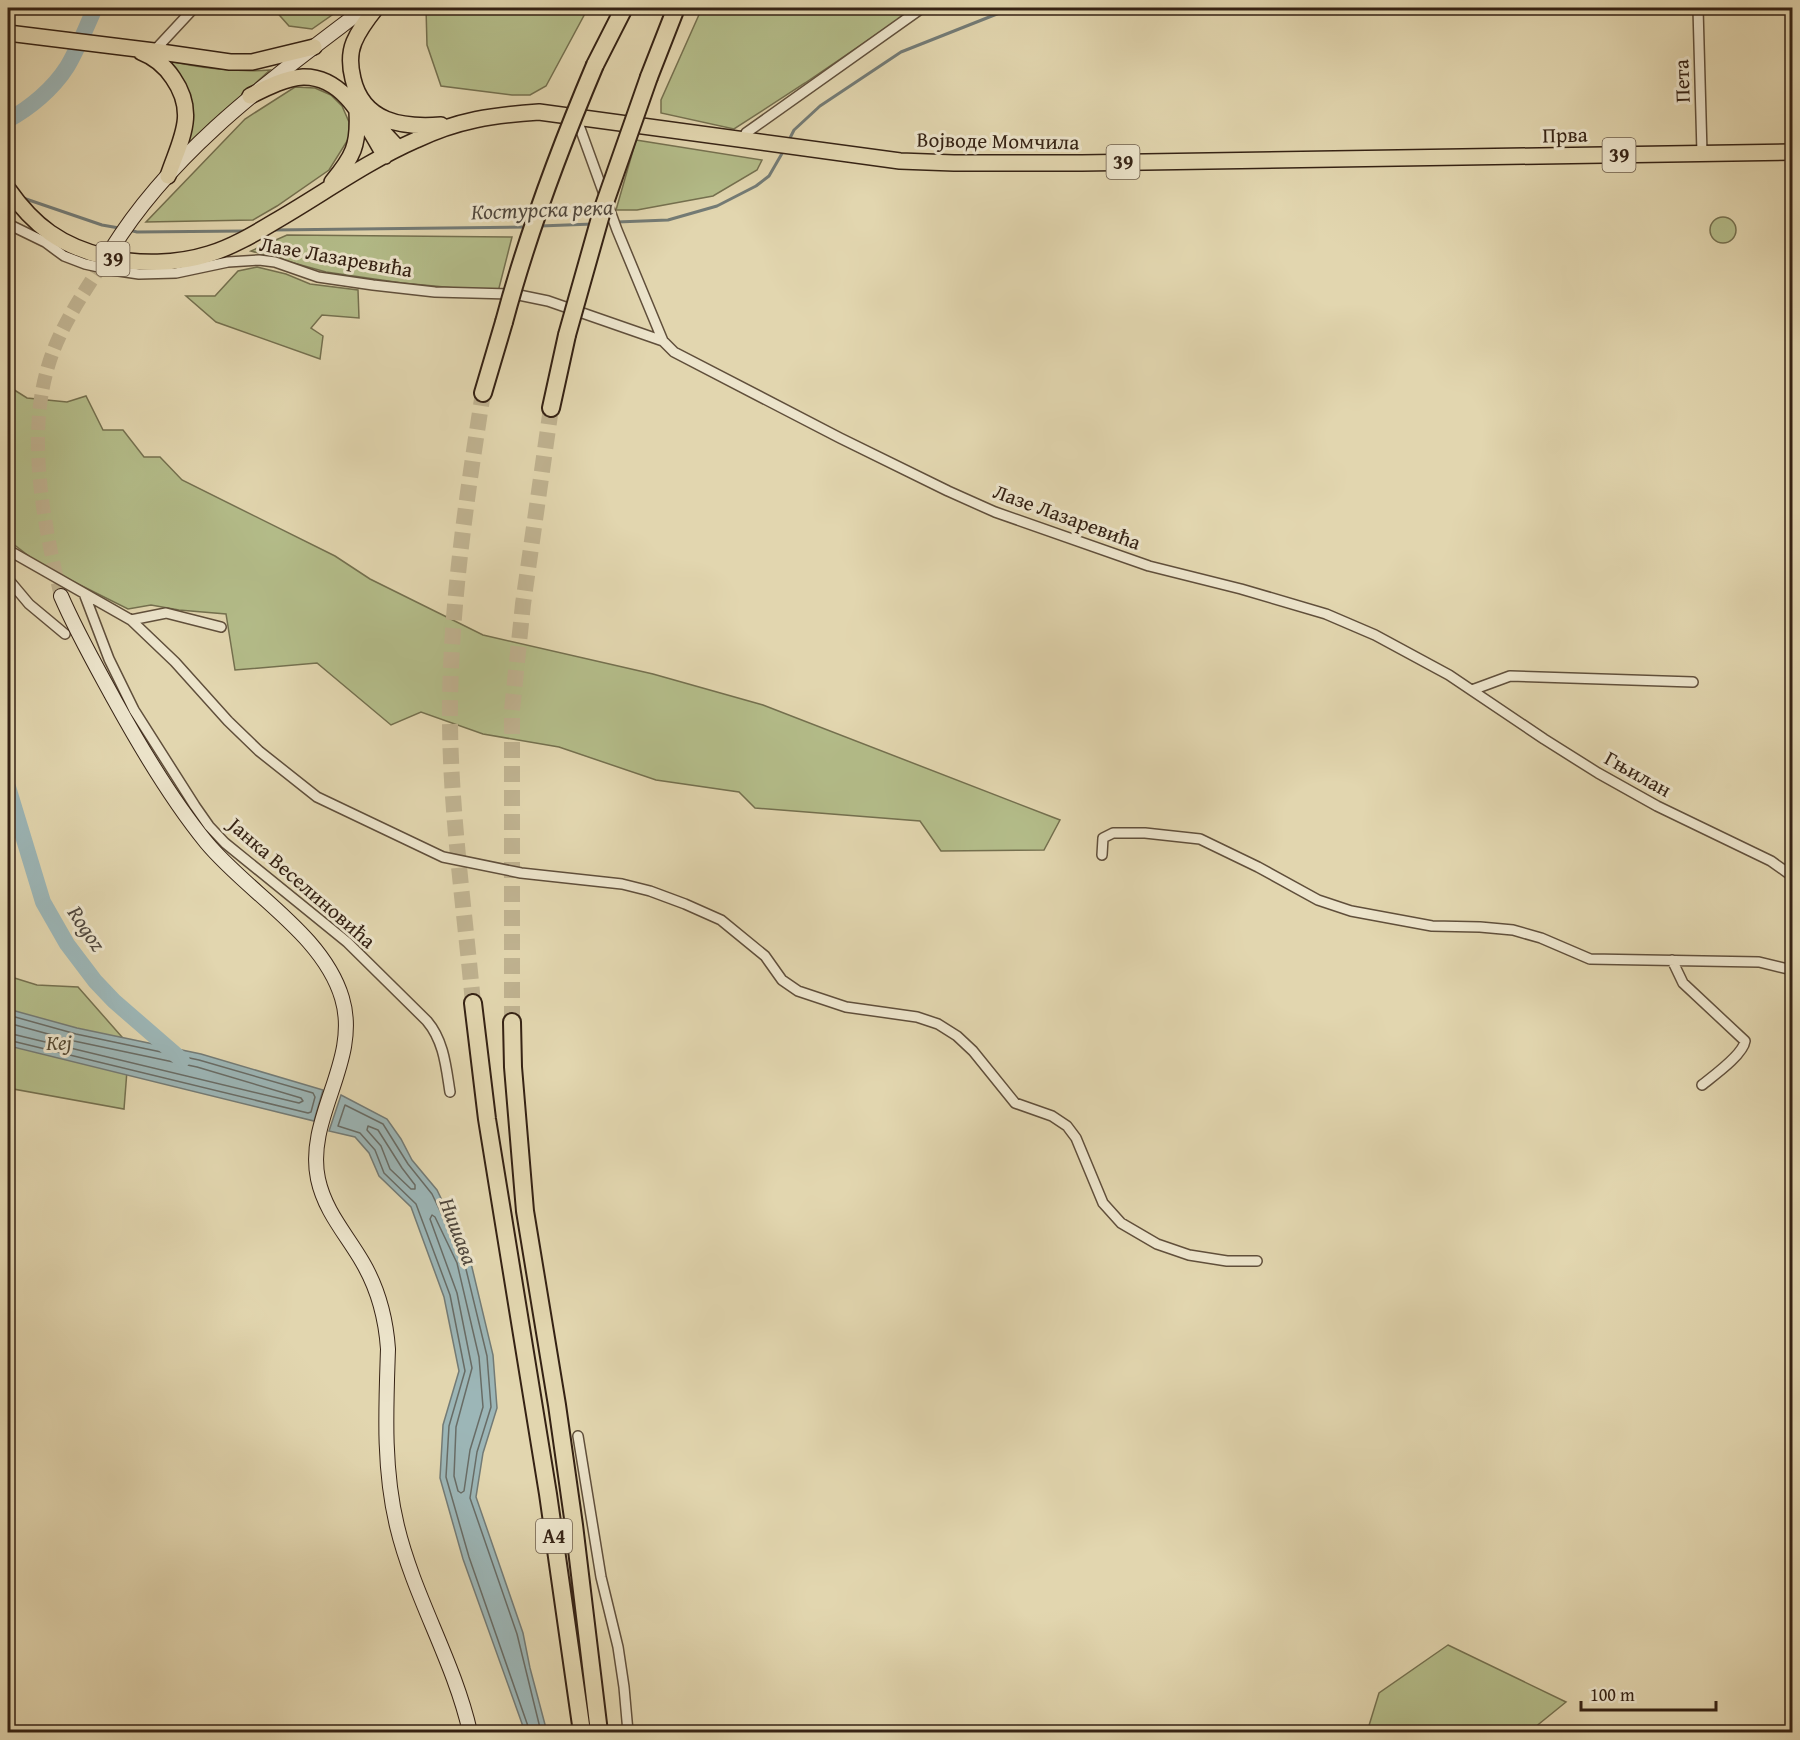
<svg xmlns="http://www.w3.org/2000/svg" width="1800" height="1740" font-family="'Gentium Book Plus',serif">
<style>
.green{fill:#b4bd8a;stroke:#74704f;stroke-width:1.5}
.water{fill:#9cb6b7;stroke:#737b76;stroke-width:1.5}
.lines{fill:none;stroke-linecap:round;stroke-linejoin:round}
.shore{stroke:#686c66;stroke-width:1.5}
.stream{stroke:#737b76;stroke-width:3}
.river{stroke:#9cb6b7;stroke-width:16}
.secondary-tunnel{stroke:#bfb290;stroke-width:14;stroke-dasharray:14 7;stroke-linecap:butt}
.highway-tunnel{stroke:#bfb290;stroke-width:16;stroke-dasharray:16 8;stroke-linecap:butt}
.street-casing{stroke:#604f3b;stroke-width:12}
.secondary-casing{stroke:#352214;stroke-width:16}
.primary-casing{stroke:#352214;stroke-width:18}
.highway-casing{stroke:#352214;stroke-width:20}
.street{stroke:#ece4cb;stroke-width:9}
.secondary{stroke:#ece4cb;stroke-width:14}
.primary{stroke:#e2d6af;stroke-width:15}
.highway{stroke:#e2d6af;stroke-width:16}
.highway-bridge-casing{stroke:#352214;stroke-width:20;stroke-linecap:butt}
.highway-bridge{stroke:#e2d6af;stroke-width:16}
.labels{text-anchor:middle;stroke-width:6;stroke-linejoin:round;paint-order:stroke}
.shield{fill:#ece4cb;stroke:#6c5c4b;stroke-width:1.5}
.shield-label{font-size:20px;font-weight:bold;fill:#352214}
.street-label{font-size:21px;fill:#352214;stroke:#ece4cb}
.park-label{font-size:21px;font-style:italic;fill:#554932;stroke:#ece4cb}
.water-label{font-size:22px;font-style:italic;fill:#4f473d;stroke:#ece4cb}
</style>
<rect width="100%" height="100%" fill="#e2d6af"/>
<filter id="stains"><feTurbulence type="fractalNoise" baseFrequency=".00333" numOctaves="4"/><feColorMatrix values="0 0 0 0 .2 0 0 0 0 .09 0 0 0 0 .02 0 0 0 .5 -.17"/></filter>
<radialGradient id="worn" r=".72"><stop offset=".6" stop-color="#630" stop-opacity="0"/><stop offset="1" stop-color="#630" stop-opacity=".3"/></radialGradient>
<!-- green -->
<path class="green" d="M 273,8 L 342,8 L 312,29 L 289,26 Z
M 426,8 L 588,8 L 546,86 L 530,95 L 512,95 L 441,86 L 427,45 Z
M 702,8 L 915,8 L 805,83 L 734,129 L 661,113 L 661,100 Z
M 159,59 C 196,67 232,73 270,70 L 185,147 L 190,126 Z
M 295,87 L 315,88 L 331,95 L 342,106 L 349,122 L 349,138 L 329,170 L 277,206 L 253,220 L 146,222 L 245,119 Z
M 636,140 L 762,160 L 757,170 L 713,196 L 637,210 L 616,210 Z
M1710 230a13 13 0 1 1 26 0a13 13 0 1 1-26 0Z
M 287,235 L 512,237 L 498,292 L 402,283 L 326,272 L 251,251 Z
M 257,267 L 286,274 L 310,284 L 358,290 L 359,318 L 322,315 L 311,328 L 323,336 L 320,359 L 216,322 L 186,296 L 215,296 L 238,271 Z
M 8,386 L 27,398 L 67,402 L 86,396 L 103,430 L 123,430 L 144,457 L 160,457 L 182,480 L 335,556 L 370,579 L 483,635 L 653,674 L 763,705 L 1060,820 L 1044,850 L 941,851 L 920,821 L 755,808 L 739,792 L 656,780 L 559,747 L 483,734 L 421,712 L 391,725 L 317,663 L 235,670 L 226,614 L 179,610 L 151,605 L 128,609 L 42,566 L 8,540 Z
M 8,976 L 37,985 L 78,987 L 129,1045 L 124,1109 L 8,1088 Z
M 1448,1645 L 1566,1702 L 1529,1732 L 1367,1732 L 1379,1693 Z"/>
<!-- water -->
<path class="water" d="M 8,1009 L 77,1028 L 201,1054 L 323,1090 L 314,1121 L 9,1046 Z
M 341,1095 L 387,1119 L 401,1139 L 412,1160 L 437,1190 L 470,1259 L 493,1355 L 497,1408 L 483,1453 L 476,1497 L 523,1633 L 530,1668 L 547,1732 L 525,1732 L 463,1559 L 440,1478 L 443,1425 L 459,1371 L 444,1297 L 411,1207 L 379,1176 L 369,1153 L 355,1137 L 329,1131 Z"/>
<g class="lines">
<!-- shore -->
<path class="shore" d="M 8,1015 L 76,1034 L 199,1060 L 313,1093 L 315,1097 L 311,1112 L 308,1113 L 8,1040
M 8,1023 L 74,1041 L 197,1067 L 301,1098 L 303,1101 L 299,1103 L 8,1033
M 368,1126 L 378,1130 L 402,1168 L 415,1185 L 415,1189 L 411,1189 L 390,1169 L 381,1146 L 367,1130 Z
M 432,1215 L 435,1217 L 457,1263 L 479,1357 L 483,1407 L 470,1450 L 464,1491 L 461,1493 L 458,1491 L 454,1476 L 456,1427 L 472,1368 L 457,1293 L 430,1219 Z
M 530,1732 L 469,1557 L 446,1477 L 449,1426 L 465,1371 L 450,1295 L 416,1204 L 384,1173 L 375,1150 L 360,1133 L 338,1126 L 345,1105 L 383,1124 L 408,1164 L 432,1194 L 464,1261 L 487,1356 L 491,1407 L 477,1452 L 470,1498 L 517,1634 L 541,1732"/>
<!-- stream -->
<path class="stream" d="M 788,142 L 794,130 L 820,106 L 901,52 L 1012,8
M 23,198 L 102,225 L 119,228
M 617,222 L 668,220 L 717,206 L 756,186 L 769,176 L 784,150
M 540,226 L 593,224
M 129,230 L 137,232 L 245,231
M 273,230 L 527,227"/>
<!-- river -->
<path class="river" d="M 8,120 C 30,108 53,89 67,67 C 78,49 86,27 95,8
M 8,787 L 43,902 L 67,944 L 95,981 L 114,1001 L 182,1060"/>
<!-- secondary-tunnel -->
<path class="secondary-tunnel" d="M 61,596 C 44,526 27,440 47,370 C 58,329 84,292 107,257"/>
<!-- highway-tunnel -->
<path class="highway-tunnel" d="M 473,1003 C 464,904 449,803 450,704 C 451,601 467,494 483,393
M 512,1022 L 512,710 L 523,604 L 551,408"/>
<!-- street casing -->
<g class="street-casing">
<path id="street" d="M 1698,8 L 1702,153
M 154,51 L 194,8
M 576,117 L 617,230 L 663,341 L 674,352 L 840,438 L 948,491 L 995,512 L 1149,566 L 1241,589 L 1326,614 L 1375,635 L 1449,675 L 1544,739 L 1598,773 L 1657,806 L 1771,861 L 1792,876
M 743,141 L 746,133 L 922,8
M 8,224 L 45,242 L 64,256 L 85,264 L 112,270 L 139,274 L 176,273 L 228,262 L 259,260 L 275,262 L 318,277 L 373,285 L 435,292 L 514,294 L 548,301 L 663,341
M 8,550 L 131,620 L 175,662 L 228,721 L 259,751 L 317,797 L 443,857 L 521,873 L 622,884 L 650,891 L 685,904 L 721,920 L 765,956 L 782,980 L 798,991 L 846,1007 L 917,1017 L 938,1024 L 957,1036 L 973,1051 L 1015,1103 L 1052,1116 L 1067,1126 L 1076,1138 L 1103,1203 L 1121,1223 L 1157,1244 L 1189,1255 L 1227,1261 L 1257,1261
M 8,579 L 29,604 L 65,634
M 85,596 L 109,659 L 134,710 L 195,806 L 209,826 L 225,843 L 347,942 L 427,1021 C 444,1041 446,1067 450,1092
M 131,620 L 166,613 L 221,627
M 1472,690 L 1510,676 L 1693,682
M 1102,855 L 1103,838 L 1113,833 L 1145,833 L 1200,839 L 1258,867 L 1318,900 L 1351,911 L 1432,926 L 1480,927 L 1513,930 L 1541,938 L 1590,959 L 1759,962 L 1792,970
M 1672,960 L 1683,983 L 1745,1041 C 1743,1055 1713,1076 1702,1085
M 578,1436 L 601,1577 L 618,1647 L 624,1687 L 628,1732"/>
</g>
<!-- secondary casing -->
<g class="secondary-casing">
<path id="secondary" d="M 111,250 C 174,148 272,79 365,8
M 61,596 C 77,633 96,666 115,701 C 142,750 171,799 206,842 C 248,893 323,934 342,998 C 361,1061 305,1117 318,1179 C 325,1212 347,1235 363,1263 C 378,1289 386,1320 388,1349 C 386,1409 383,1468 397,1526 C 414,1597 454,1661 470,1732"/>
</g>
<!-- primary casing -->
<g class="primary-casing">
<path id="primary" d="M 376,8 C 368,18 359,30 354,42 C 349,54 350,67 353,79 C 363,122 402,128 441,125
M 8,33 L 154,51 L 230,62 L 252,62 L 314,47
M 141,52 C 154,57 165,66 173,78 C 198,114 180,140 168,176
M 250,96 C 266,88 285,78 303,77 C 346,76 366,125 385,156
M 371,112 L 385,134 L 398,148
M 332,182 C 353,157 359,145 357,112
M 8,189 C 34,226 61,246 106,257 C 138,265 177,264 209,254 C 232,247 254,234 274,222 C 321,195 366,162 416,140 C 458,120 493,115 539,112 L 900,161 L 954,163 L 1082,163 L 1792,152"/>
</g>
<!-- highway casing -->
<g class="highway-casing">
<path id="highway" d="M 595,65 L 624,8
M 649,77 L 676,8
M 483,393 L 504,322
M 551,408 L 567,335
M 473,1003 L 487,1119 L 548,1494 L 582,1732
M 512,1022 L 513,1067 L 525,1211 L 557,1405 L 574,1525 L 599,1732"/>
</g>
<!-- street -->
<use href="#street" class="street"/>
<!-- secondary -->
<use href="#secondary" class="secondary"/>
<!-- primary -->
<use href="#primary" class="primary"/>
<!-- highway -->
<use href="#highway" class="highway"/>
<!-- highway-bridge casing -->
<g class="highway-bridge-casing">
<path id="highway-bridge" d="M 504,322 C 528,232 559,150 595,65
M 567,335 L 602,211 L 649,77"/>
</g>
<!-- highway-bridge -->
<use href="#highway-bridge" class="highway-bridge"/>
</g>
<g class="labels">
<!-- shield labels -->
<g class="shield">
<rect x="1602.5" y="138" width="33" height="34" rx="4.5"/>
<rect x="1106.5" y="145" width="33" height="34" rx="4.5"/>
<rect x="96.5" y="242" width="33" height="34" rx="4.5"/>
<rect x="536" y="1519" width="36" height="34" rx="4.5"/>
</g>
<g class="shield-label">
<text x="1619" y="162">39</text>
<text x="1123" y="169">39</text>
<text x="113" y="266">39</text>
<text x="554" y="1543">A4</text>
</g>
<!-- street labels -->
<g class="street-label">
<text transform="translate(1682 81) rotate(-92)" y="7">Пета</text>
<text transform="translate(1565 135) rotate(-1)" y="7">Прва</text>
<text transform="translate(998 141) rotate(1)" y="7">Војводе Момчила</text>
<text transform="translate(336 257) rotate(10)" y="7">Лазе Лазаревића</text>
<text transform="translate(1067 517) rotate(20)" y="7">Лазе Лазаревића</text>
<text transform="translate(1638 774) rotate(29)" y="7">Гњилан</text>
<text transform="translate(302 883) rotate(41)" y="7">Јанка Веселиновића</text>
</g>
<!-- park labels -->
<g class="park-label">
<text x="59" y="1050">Кеј</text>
</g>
<!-- water labels -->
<g class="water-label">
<text transform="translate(542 209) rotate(-2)" y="8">Костурска река</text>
<text transform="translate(87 928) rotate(56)" y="8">Rogoz</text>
<text transform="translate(459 1231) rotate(69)" y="8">Нишава</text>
</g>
</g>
<!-- margin -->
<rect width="1800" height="1740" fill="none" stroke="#e2d6af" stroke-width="30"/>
<rect x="9" y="9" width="1782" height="1722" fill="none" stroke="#352214" stroke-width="3"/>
<rect x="15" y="15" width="1770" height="1710" fill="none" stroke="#352214" stroke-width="1.5"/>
<!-- scale -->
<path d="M1581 1701v9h135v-9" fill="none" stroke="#352214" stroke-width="3"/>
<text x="1590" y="1701" font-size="18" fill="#352214" stroke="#ece4cb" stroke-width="4.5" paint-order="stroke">100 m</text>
<rect width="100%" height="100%" filter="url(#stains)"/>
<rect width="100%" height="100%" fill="url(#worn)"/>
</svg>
